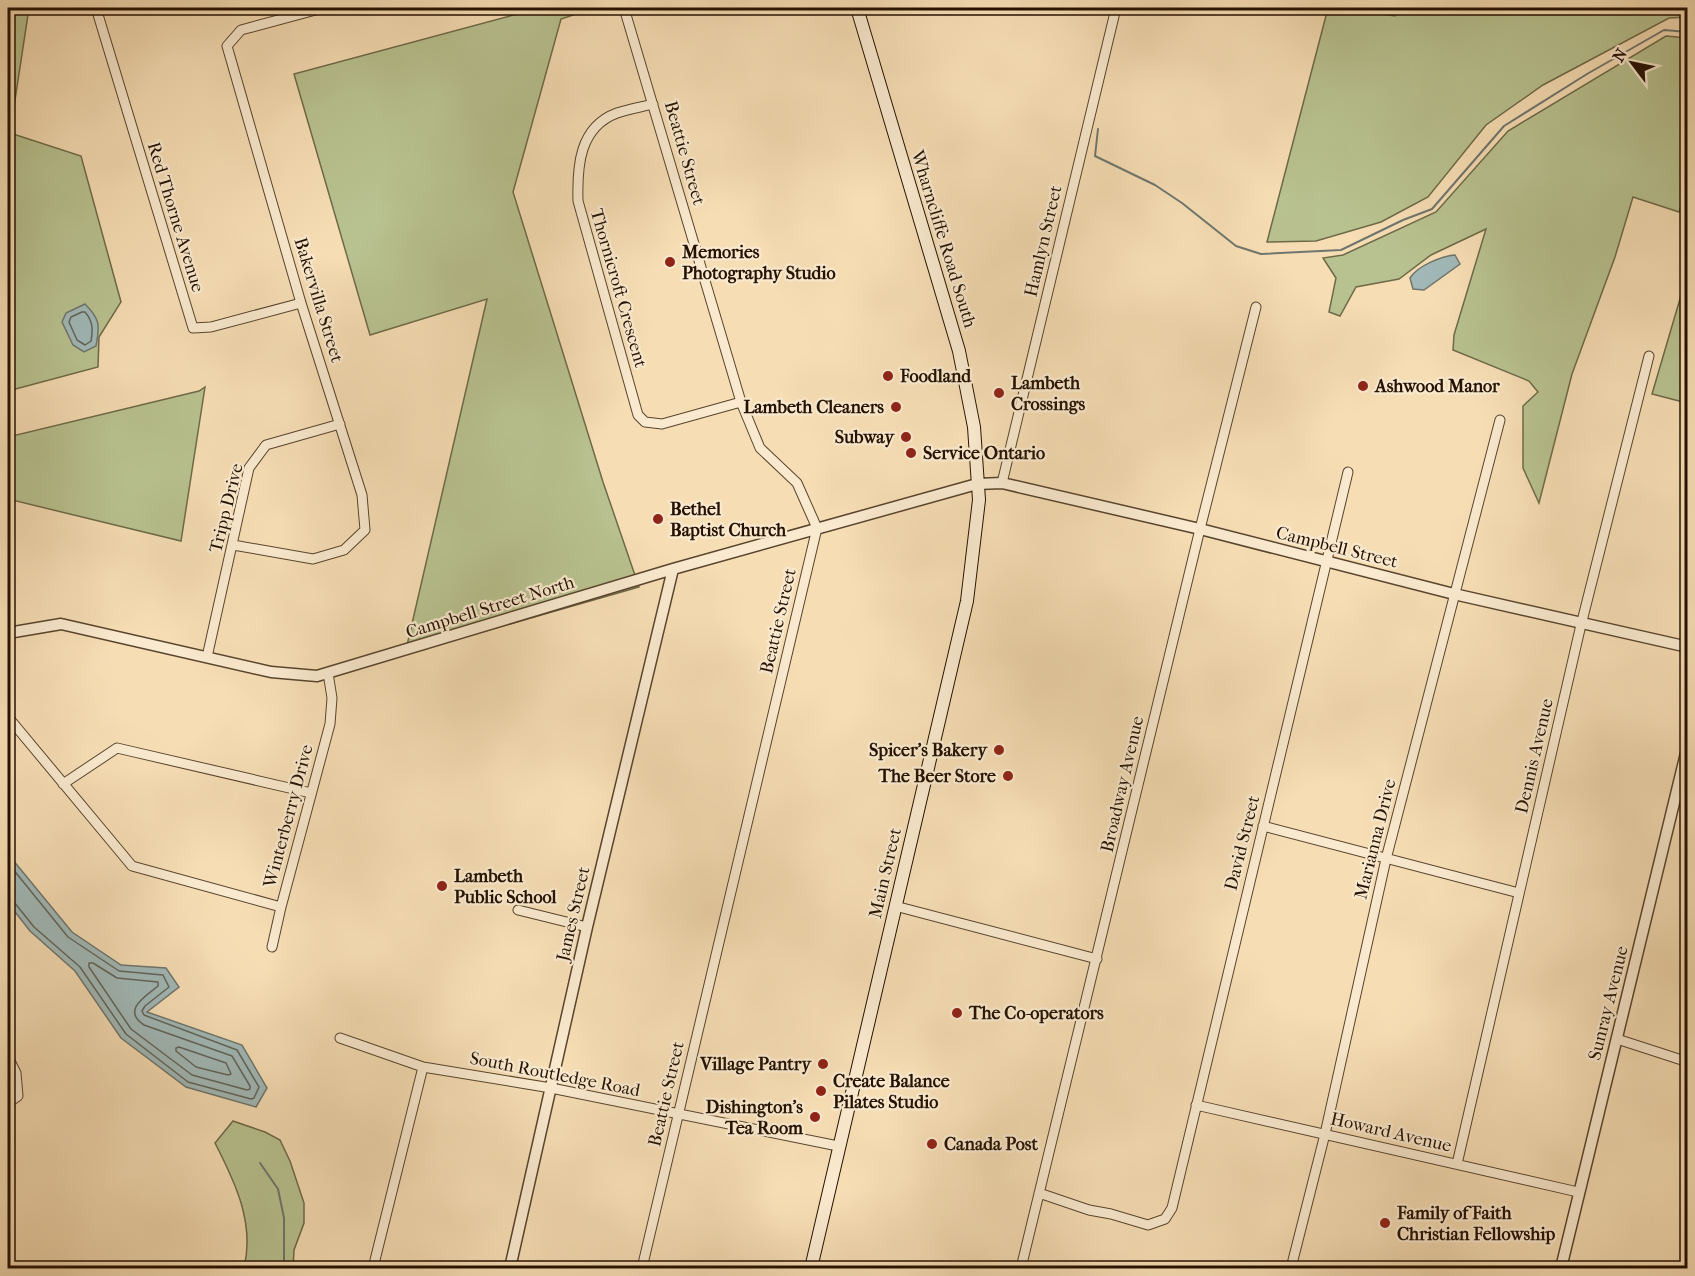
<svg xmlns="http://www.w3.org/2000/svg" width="1695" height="1276" font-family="'IM FELL French Canon',serif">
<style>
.green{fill:#b8c290;stroke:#6e6a48;stroke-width:1.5}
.water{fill:#a1b9b8;stroke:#6f766e;stroke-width:1.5}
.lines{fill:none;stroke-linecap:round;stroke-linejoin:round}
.shore{stroke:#62655c;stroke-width:1.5}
.stream{stroke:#6f766e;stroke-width:2}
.minor-casing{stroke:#58442d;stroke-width:11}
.tertiary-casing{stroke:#58442d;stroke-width:13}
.secondary-casing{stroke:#241100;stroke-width:14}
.minor{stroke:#f9e9ce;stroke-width:9}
.tertiary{stroke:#f9e9ce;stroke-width:10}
.secondary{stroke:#f9e9ce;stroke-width:12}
.poi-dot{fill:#8f2418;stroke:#f9e9ce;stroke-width:2}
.labels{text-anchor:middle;stroke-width:4.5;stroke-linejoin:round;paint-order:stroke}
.street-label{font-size:18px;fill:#241100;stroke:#f9e9ce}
.poi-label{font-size:18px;font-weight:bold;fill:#241100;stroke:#f9e9ce;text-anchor:start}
</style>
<rect width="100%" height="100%" fill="#f6ddb4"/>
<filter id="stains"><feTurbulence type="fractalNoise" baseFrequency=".00333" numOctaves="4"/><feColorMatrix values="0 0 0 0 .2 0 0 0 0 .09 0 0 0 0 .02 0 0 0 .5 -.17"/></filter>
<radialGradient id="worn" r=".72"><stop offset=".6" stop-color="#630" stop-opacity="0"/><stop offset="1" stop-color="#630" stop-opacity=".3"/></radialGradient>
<!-- green -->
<path class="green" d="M 8,8 L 29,8 L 10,133 L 81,156 L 121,302 L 99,337 L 98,367 L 8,391 Z
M 540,8 L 594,8 L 561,19 L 513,192 L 603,482 L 639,587 L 405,654 L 487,299 L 370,335 L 294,74 Z
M 1328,8 L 1342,8 L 1395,16 L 1398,8 L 1687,8 L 1688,17 L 1669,18 L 1543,85 L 1486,125 L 1428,197 L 1381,222 L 1316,241 L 1267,242 Z
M 1666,36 L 1687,38 L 1688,184 L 1679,212 L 1633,197 L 1615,257 L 1572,374 L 1539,503 L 1523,468 L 1523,406 L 1538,392 L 1529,381 L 1453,350 L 1454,335 L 1486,229 L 1431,255 L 1399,279 L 1356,287 L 1340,316 L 1329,312 L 1336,278 L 1323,258 L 1343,255 L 1436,212 L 1508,131 Z
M 1687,275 L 1688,400 L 1687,403 L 1652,394 Z
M 205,387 L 181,541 L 8,499 L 8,437 L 199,391 Z
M 233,1121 L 265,1132 L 280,1140 L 290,1161 L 304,1203 L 304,1223 L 294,1250 L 293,1268 L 244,1268 C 255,1223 235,1182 215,1143 Z"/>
<!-- water -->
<path class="water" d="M 1455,255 L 1460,264 L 1424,290 L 1413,289 L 1410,278 C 1417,266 1442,256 1455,255 Z
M 85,304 C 100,319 100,325 96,346 L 84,352 L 73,345 L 62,322 L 66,313 Z
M 8,854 L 72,932 L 121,965 L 166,968 L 179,987 L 147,1012 L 242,1045 L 267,1088 L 256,1107 L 186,1087 L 121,1038 L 75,971 L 30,931 L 8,903 Z"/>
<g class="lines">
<!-- shore -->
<path class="shore" d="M 82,312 L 85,312 C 93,321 93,330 91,341 L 85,345 L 77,340 L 69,322 L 71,317 Z
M 8,863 L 68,937 L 119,971 L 163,975 L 169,987 L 145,1006 L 142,1011 L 144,1015 L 237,1050 L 259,1087 L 254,1098 L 251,1099 L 188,1082 L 126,1034 L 80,967 L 34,927 L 14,902 L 8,900
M 89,963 L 93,963 L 117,978 L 158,982 L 158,986 C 146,996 121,1010 144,1025 L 232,1056 L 250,1086 L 250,1089 L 247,1090 L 192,1075 L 131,1029 L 89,967 Z
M 179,1047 L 226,1063 L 231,1074 L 228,1075 L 196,1067 L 176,1051 L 176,1048 Z"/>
<!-- stream -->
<path class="stream" d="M 1098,129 L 1095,156 L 1155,185 L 1182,203 L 1236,246 L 1261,254 L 1341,250 L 1403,220 L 1432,209 L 1504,126 L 1587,74 L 1664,30 L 1688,32
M 260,1163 L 278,1189 L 284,1218 L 284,1268"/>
<!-- minor casing -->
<g class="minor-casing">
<path id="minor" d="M 96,8 L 193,328 L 211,327 L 301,303
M 624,8 L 741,402 L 760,448 L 797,483 L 817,528 L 642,1268
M 653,104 C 641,107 628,109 617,113 C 579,127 577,167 578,201 L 638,415 L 645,422 L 662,424 L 741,402
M 1002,483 L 1116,8
M 233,545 L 313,559 L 344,550 L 365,530 L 362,495 L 301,303 L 227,46 L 241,30 L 323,8
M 207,657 L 249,468 L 266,445 L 340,424
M 8,717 L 132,866 L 281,907 L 330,724 L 332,698 L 328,673
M 63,784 L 117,748 L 311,793
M 1263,826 L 1519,893
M 895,906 L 1097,959
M 518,910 L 587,927
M 272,947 L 281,907
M 340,1038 L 423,1067 L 551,1088 L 838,1146
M 1617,1039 L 1688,1062
M 8,1057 L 16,1073 L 18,1096 L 8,1103
M 1196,1105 L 1578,1192
M 1457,1164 L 1580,629 L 1649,356
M 1039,1193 L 1089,1210 L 1111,1214 L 1148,1225 L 1165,1219 L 1172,1208 L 1348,472
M 373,1268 L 423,1067
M 1021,1268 L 1200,529 L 1256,307
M 1291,1268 L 1325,1134 L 1386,859 L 1500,420"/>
</g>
<!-- tertiary casing -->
<g class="tertiary-casing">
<path id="tertiary" d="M 8,633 L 61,624 L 271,672 L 317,676 L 673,569 L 977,484 L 1002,483 L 1200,529 L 1454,594 L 1688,647
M 510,1268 L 587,927 L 673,569
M 1561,1268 L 1688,745"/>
</g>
<!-- secondary casing -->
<g class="secondary-casing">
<path id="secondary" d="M 811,1268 L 967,601 L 979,500 L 974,427 L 959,351 L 857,8"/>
</g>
<!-- minor -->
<use href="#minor" class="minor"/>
<!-- tertiary -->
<use href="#tertiary" class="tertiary"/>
<!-- secondary -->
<use href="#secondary" class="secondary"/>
</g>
<!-- markers -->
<g class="poi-dot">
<circle cx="670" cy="262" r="6"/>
<circle cx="888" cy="376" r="6"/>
<circle cx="1363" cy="386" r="6"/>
<circle cx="999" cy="393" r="6"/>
<circle cx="896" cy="407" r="6"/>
<circle cx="906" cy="437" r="6"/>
<circle cx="911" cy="453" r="6"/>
<circle cx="658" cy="519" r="6"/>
<circle cx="999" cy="750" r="6"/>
<circle cx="1008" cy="776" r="6"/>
<circle cx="442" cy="886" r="6"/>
<circle cx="957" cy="1013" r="6"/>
<circle cx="823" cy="1064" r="6"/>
<circle cx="821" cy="1091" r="6"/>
<circle cx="815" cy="1117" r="6"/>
<circle cx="932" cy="1144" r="6"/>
<circle cx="1385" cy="1223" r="6"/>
</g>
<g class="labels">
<!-- street labels -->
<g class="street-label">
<text transform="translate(685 153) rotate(74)" y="6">Beattie Street</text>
<text transform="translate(176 217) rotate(73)" y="6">Red Thorne Avenue</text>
<text transform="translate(944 239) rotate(73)" y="6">Wharncliffe Road South</text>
<text transform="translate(1043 241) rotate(-77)" y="6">Hamlyn Street</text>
<text transform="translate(619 288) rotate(74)" y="6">Thornicroft Crescent</text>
<text transform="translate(319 300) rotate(73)" y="6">Bakervilla Street</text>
<text transform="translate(226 508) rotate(-76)" y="6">Tripp Drive</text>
<text transform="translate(1337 547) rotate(14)" y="6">Campbell Street</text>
<text transform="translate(490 607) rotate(-17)" y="6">Campbell Street North</text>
<text transform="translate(778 621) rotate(-77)" y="6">Beattie Street</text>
<text transform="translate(1534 756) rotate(-77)" y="6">Dennis Avenue</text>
<text transform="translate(1122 784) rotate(-77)" y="6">Broadway Avenue</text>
<text transform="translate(288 816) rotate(-75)" y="6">Winterberry Drive</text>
<text transform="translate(1375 839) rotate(-76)" y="6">Marianna Drive</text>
<text transform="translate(1242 843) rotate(-76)" y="6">David Street</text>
<text transform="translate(885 873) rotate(-77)" y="6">Main Street</text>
<text transform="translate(573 914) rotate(-77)" y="6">James Street</text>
<text transform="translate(1608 1003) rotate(-76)" y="6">Sunray Avenue</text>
<text transform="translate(555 1074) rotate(11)" y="6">South Routledge Road</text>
<text transform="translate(666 1094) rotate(-77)" y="6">Beattie Street</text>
<text transform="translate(1391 1132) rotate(13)" y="6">Howard Avenue</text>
</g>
<!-- poi labels -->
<g class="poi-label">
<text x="682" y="258">Memories<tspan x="682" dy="21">Photography Studio</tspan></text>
<text x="900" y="382">Foodland</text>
<text x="1011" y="389">Lambeth<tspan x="1011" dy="21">Crossings</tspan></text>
<text x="1375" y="392">Ashwood Manor</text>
<text x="884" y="413" text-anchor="end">Lambeth Cleaners</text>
<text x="894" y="443" text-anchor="end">Subway</text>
<text x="923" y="459">Service Ontario</text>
<text x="670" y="515">Bethel<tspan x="670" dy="21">Baptist Church</tspan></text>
<text x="987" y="756" text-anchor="end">Spicer's Bakery</text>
<text x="996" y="782" text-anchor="end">The Beer Store</text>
<text x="454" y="882">Lambeth<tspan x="454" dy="21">Public School</tspan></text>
<text x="969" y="1019">The Co-operators</text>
<text x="811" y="1070" text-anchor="end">Village Pantry</text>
<text x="833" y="1087">Create Balance<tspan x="833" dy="21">Pilates Studio</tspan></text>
<text x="803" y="1113" text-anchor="end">Dishington's<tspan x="803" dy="21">Tea Room</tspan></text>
<text x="944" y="1150">Canada Post</text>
<text x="1397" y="1219">Family of Faith<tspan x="1397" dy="21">Christian Fellowship</tspan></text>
</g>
</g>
<!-- margin -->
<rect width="1695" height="1276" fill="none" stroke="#f6ddb4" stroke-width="30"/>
<rect x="9" y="9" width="1677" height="1258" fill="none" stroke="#241100" stroke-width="3"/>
<rect x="15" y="15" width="1665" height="1246" fill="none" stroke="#241100" stroke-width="1.5"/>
<!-- north arrow -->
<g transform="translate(1632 63) rotate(302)" stroke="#f9e9ce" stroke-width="4.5" paint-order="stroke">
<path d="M0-4.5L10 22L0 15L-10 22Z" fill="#241100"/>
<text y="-9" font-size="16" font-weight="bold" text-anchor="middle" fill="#241100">N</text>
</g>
<rect width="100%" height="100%" filter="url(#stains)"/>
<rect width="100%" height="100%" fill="url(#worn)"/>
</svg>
